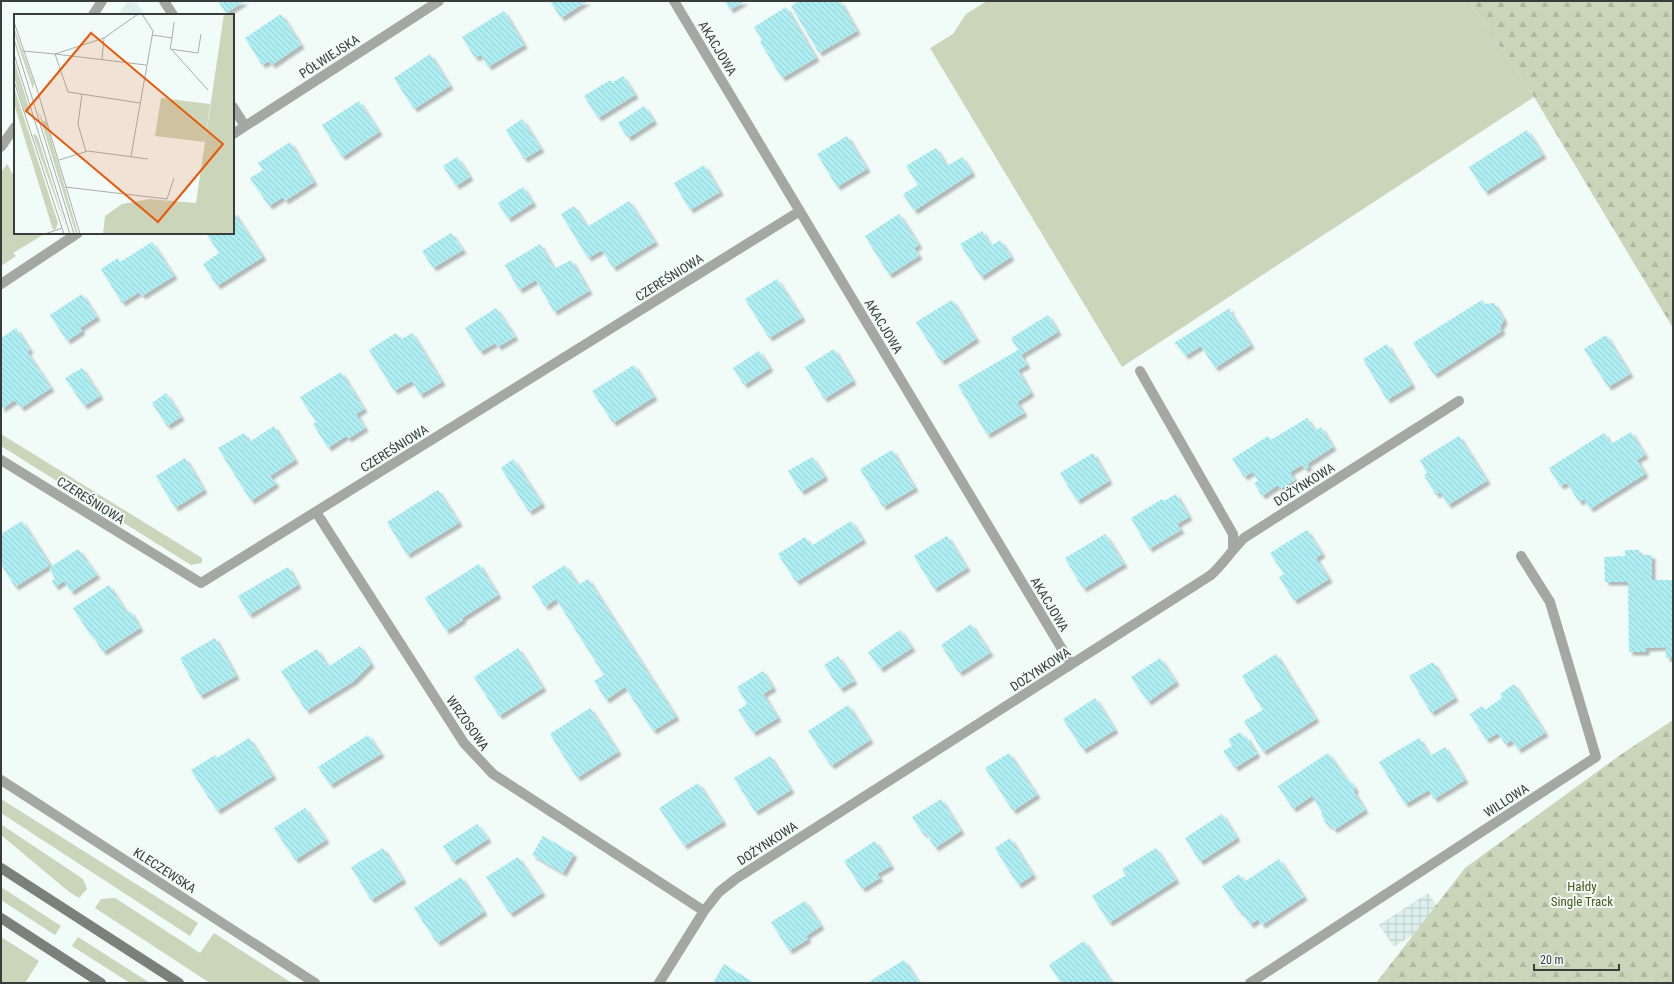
<svg xmlns="http://www.w3.org/2000/svg" width="1674" height="984" font-family="'Roboto Condensed',sans-serif">
<style>
.built{fill:#ddefea}
.industrial{fill:url(#industrial-grid)}
.grass{fill:#cad5b9}
.forest{fill:url(#forest-firs)}
.building{fill:url(#building-back-hatch);filter:url(#shadow)}
.lines{fill:none;stroke-linecap:round;stroke-linejoin:round}
.service{stroke:#a4a7a4;stroke-width:10}
.minor{stroke:#a4a7a4;stroke-width:10}
.secondary{stroke:#7b807c;stroke-width:10}
.labels{text-anchor:middle;stroke-width:4;stroke-linejoin:round;paint-order:stroke}
.street-label{font-size:13px;fill:#383c3b;stroke:#f1fbf8}
.park-label{font-size:13px;fill:#455a17;stroke:#f1fbf8}
.inset-road{fill:none;stroke:#a7afac;stroke-width:1}
.view{fill:#e8590c;fill-opacity:0.15;stroke:#e8590c;stroke-width:2}
.inset-edge{fill:none;stroke:#383c3b;stroke-width:2}
</style>
<defs>
<pattern id="industrial-grid" width="8" height="8" patternUnits="userSpaceOnUse"><rect width="8" height="8" fill="#ddefea"/><path d="M0 4h8M4 0v8" fill="none" stroke="#bececa"/></pattern>
<pattern id="forest-firs" width="22" height="20" patternUnits="userSpaceOnUse"><rect width="22" height="20" fill="#cad5b9"/><path d="M5 1l3.5 6h-7zM16 11l3.5 6h-7z" fill="#aeb8a0"/></pattern>
<pattern id="building-back-hatch" width="6" height="6" patternUnits="userSpaceOnUse"><rect width="6" height="6" fill="#aeeef3"/><path d="M-1 5l2 2M0 0l6 6M5-1l2 2" fill="none" stroke="#96cdd1"/></pattern>
<filter id="shadow"><feDropShadow dx="3.5" dy="3.5" stdDeviation="1" flood-color="#0004"/></filter>
</defs>
<rect width="100%" height="100%" fill="#f1fbf8"/>
<!-- built -->
<path class="built" d="M 127,2 L 137,3 L 145,15 L 118,15 Z"/>
<!-- industrial -->
<path class="industrial" d="M 1428,893 L 1443,915 L 1394,947 L 1379,925 Z"/>
<!-- grass -->
<path class="grass" d="M 987,1 L 1469,1 L 1534,97 L 1122,367 L 930,48 L 953,34 L 966,14 Z
M 7,164 L 15,178 L 15,233 L 46,233 L 13,253 L 16,256 L 1,266 L 1,172 Z
M 1,434 L 202,558 L 202,563 L 191,565 L 1,446 Z
M 1,799 L 198,923 L 190,936 L 1,813 Z
M 2,825 L 83,879 L 87,889 L 79,898 L 68,891 L 1,835 Z
M 1,887 L 61,926 L 55,935 L 1,900 Z
M 115,898 L 200,953 L 214,933 L 292,983 L 210,983 L 95,908 L 101,899 Z
M 1,937 L 39,961 L 25,983 L 1,983 Z
M 78,937 L 150,983 L 130,983 L 72,946 Z"/>
<!-- forest -->
<path class="forest" d="M 1469,1 L 1673,1 L 1673,328 L 1534,97 Z
M 1673,720 L 1673,983 L 1376,983 L 1465,868 L 1623,753 Z"/>
<!-- building -->
<path class="building" d="M 218,1 L 245,1 L 226,13 Z
M 550,1 L 587,1 L 561,18 Z
M 725,1 L 745,1 L 730,10 Z
M 799,1 L 840,1 L 857,31 L 819,53 L 791,6 Z
M 786,7 L 816,58 L 782,78 L 760,42 L 762,40 L 754,27 Z
M 504,11 L 524,45 L 488,67 L 481,55 L 475,58 L 462,37 Z
M 281,14 L 301,45 L 272,65 L 269,61 L 262,65 L 245,38 Z
M 430,54 L 450,86 L 414,109 L 394,78 Z
M 623,76 L 635,95 L 598,118 L 584,96 L 610,80 L 612,83 Z
M 359,101 L 379,132 L 342,157 L 322,125 Z
M 644,106 L 654,121 L 628,138 L 618,123 Z
M 522,119 L 541,149 L 524,159 L 506,130 Z
M 1527,130 L 1543,155 L 1485,192 L 1469,167 Z
M 847,136 L 867,169 L 837,187 L 817,154 Z
M 290,142 L 314,182 L 285,201 L 283,197 L 269,206 L 250,178 L 263,170 L 258,163 Z
M 936,148 L 947,166 L 962,157 L 972,173 L 914,211 L 903,194 L 918,185 L 906,166 Z
M 457,157 L 470,177 L 456,186 L 443,166 Z
M 704,165 L 720,192 L 690,210 L 674,183 Z
M 523,187 L 533,203 L 508,219 L 498,203 Z
M 629,201 L 655,242 L 613,268 L 602,250 L 588,258 L 561,214 L 574,206 L 587,227 Z
M 233,211 L 263,257 L 217,286 L 203,264 L 219,253 L 206,233 L 233,233 Z
M 899,214 L 919,245 L 914,248 L 919,256 L 889,275 L 865,236 Z
M 982,231 L 991,246 L 1000,240 L 1011,257 L 981,277 L 960,244 Z
M 451,233 L 463,250 L 433,268 L 422,251 Z
M 152,242 L 174,276 L 142,296 L 139,292 L 122,303 L 101,269 L 118,258 L 120,262 Z
M 540,244 L 554,269 L 571,260 L 589,291 L 554,312 L 536,280 L 519,290 L 505,265 Z
M 777,279 L 802,318 L 769,338 L 745,299 Z
M 82,294 L 97,317 L 80,328 L 82,331 L 67,341 L 50,315 Z
M 952,300 L 976,339 L 941,362 L 916,322 Z
M 1482,300 L 1485,304 L 1494,303 L 1504,320 L 1500,327 L 1502,331 L 1434,375 L 1413,343 Z
M 496,308 L 515,337 L 498,347 L 495,343 L 480,352 L 465,328 Z
M 1230,308 L 1231,309 L 1229,310 L 1251,345 L 1215,368 L 1201,346 L 1185,356 L 1177,344 L 1176,345 L 1174,343 Z
M 1048,315 L 1058,332 L 1021,355 L 1027,365 L 1018,370 L 1031,393 L 1017,402 L 1024,413 L 987,435 L 958,385 L 1018,350 L 1011,338 Z
M 16,328 L 30,350 L 27,352 L 51,388 L 21,408 L 15,400 L 1,409 L 1,338 Z
M 396,333 L 400,340 L 412,333 L 442,382 L 420,395 L 412,381 L 394,391 L 369,350 Z
M 1606,335 L 1630,374 L 1608,387 L 1584,349 Z
M 1387,344 L 1412,385 L 1387,400 L 1363,359 Z
M 834,349 L 853,381 L 824,399 L 805,367 Z
M 759,351 L 770,368 L 744,385 L 733,368 Z
M 634,365 L 654,397 L 613,423 L 592,391 Z
M 82,368 L 100,396 L 84,406 L 65,378 Z
M 341,372 L 364,409 L 356,414 L 365,428 L 348,439 L 346,436 L 328,448 L 313,424 L 316,422 L 300,397 Z
M 166,393 L 181,417 L 167,426 L 152,403 Z
M 1307,418 L 1315,431 L 1321,427 L 1333,447 L 1307,464 L 1309,467 L 1305,469 L 1302,465 L 1290,472 L 1295,480 L 1280,489 L 1278,485 L 1262,496 L 1254,483 L 1258,481 L 1252,472 L 1244,477 L 1232,459 L 1268,436 L 1271,440 Z
M 274,426 L 295,460 L 270,476 L 276,484 L 251,501 L 218,448 L 244,433 L 249,442 Z
M 1631,432 L 1645,455 L 1637,460 L 1645,474 L 1590,509 L 1584,499 L 1579,502 L 1567,483 L 1560,486 L 1549,468 L 1604,433 L 1611,444 Z
M 1459,436 L 1487,481 L 1448,505 L 1440,492 L 1436,495 L 1424,475 L 1427,473 L 1420,460 Z
M 892,450 L 915,488 L 883,507 L 860,469 Z
M 1093,453 L 1109,481 L 1077,501 L 1060,473 Z
M 812,457 L 825,477 L 801,492 L 788,471 Z
M 185,458 L 204,490 L 175,508 L 156,476 Z
M 513,459 L 542,504 L 529,512 L 501,468 Z
M 438,490 L 459,523 L 407,555 L 387,522 Z
M 1176,494 L 1189,517 L 1177,524 L 1181,530 L 1149,549 L 1131,518 L 1162,499 L 1164,501 Z
M 22,521 L 50,565 L 15,587 L 1,564 L 1,534 Z
M 851,521 L 863,540 L 796,582 L 778,554 L 805,537 L 811,546 Z
M 1307,530 L 1322,554 L 1316,558 L 1329,579 L 1294,601 L 1279,577 L 1284,574 L 1270,553 Z
M 1105,534 L 1124,564 L 1083,589 L 1065,558 Z
M 947,536 L 967,568 L 934,589 L 914,556 Z
M 78,549 L 97,575 L 71,592 L 64,581 L 55,587 L 52,581 L 55,578 L 49,568 Z
M 1625,550 L 1639,550 L 1639,555 L 1652,555 L 1652,580 L 1673,580 L 1673,658 L 1666,658 L 1666,647 L 1646,648 L 1646,652 L 1629,652 L 1628,582 L 1605,582 L 1604,557 L 1625,556 Z
M 479,564 L 498,595 L 462,618 L 463,620 L 446,631 L 425,598 Z
M 565,565 L 578,585 L 588,579 L 676,717 L 653,731 L 625,687 L 606,700 L 594,681 L 604,675 L 556,599 L 545,607 L 532,586 Z
M 288,567 L 298,585 L 249,615 L 238,596 Z
M 109,585 L 127,613 L 130,611 L 140,628 L 103,652 L 92,635 L 91,636 L 73,608 Z
M 971,624 L 990,653 L 959,673 L 941,645 Z
M 900,630 L 912,648 L 880,669 L 868,652 Z
M 215,638 L 236,676 L 200,696 L 180,658 Z
M 360,646 L 371,664 L 354,681 L 306,711 L 281,671 L 317,649 L 328,667 Z
M 518,648 L 543,688 L 499,716 L 474,677 Z
M 1276,654 L 1316,719 L 1263,752 L 1244,721 L 1263,710 L 1242,676 Z
M 838,656 L 854,681 L 840,689 L 824,665 Z
M 1160,658 L 1176,682 L 1148,702 L 1131,677 Z
M 1433,662 L 1455,698 L 1431,713 L 1409,676 Z
M 763,671 L 773,688 L 763,694 L 778,718 L 753,733 L 738,710 L 747,704 L 737,687 Z
M 1514,684 L 1545,733 L 1518,750 L 1512,740 L 1505,744 L 1498,733 L 1486,740 L 1470,714 L 1482,706 L 1485,710 L 1502,698 L 1500,694 Z
M 1095,698 L 1115,730 L 1083,750 L 1063,719 Z
M 848,705 L 870,740 L 831,766 L 808,731 Z
M 590,708 L 618,752 L 577,778 L 550,734 Z
M 1240,732 L 1244,738 L 1246,736 L 1257,754 L 1235,768 L 1223,751 L 1232,746 L 1228,740 Z
M 368,735 L 381,754 L 330,785 L 318,767 Z
M 249,738 L 273,776 L 217,811 L 191,770 L 215,755 L 217,758 Z
M 1419,738 L 1430,756 L 1445,747 L 1465,780 L 1434,799 L 1429,790 L 1405,804 L 1379,762 Z
M 1009,753 L 1037,795 L 1013,811 L 985,768 Z
M 1328,753 L 1346,779 L 1350,781 L 1355,788 L 1354,792 L 1365,810 L 1334,830 L 1331,826 L 1327,825 L 1322,816 L 1322,812 L 1312,796 L 1293,809 L 1278,786 Z
M 770,756 L 791,790 L 755,812 L 734,778 Z
M 698,783 L 723,822 L 684,846 L 659,808 Z
M 941,799 L 961,831 L 935,848 L 926,833 L 923,834 L 912,817 Z
M 305,808 L 326,840 L 295,860 L 274,828 Z
M 1222,814 L 1237,838 L 1200,862 L 1185,838 Z
M 477,824 L 488,839 L 453,862 L 443,846 Z
M 543,836 L 574,854 L 563,873 L 532,855 Z
M 1010,838 L 1033,875 L 1018,885 L 995,848 Z
M 875,841 L 891,866 L 877,874 L 880,878 L 862,889 L 844,861 Z
M 383,848 L 403,880 L 371,900 L 351,867 Z
M 1156,848 L 1176,880 L 1109,923 L 1092,896 L 1126,875 L 1122,869 Z
M 518,857 L 542,893 L 510,914 L 486,877 Z
M 1279,859 L 1304,897 L 1262,925 L 1258,919 L 1250,925 L 1242,912 L 1240,913 L 1222,886 L 1239,874 L 1244,882 Z
M 461,877 L 484,912 L 437,943 L 414,908 Z
M 805,901 L 821,926 L 806,936 L 808,939 L 789,951 L 771,922 Z
M 1084,941 L 1112,983 L 1061,983 L 1049,965 Z
M 904,960 L 919,983 L 871,983 L 870,981 Z
M 724,964 L 754,983 L 713,983 Z"/>
<g class="lines">
<!-- service -->
<path class="service" d="M 1140,371 L 1233,534 L 1233,550
M 1211,575 C 1223,564 1232,550 1244,538 L 1459,401"/>
<!-- minor -->
<path class="minor" d="M 164,1 L 173,15
M 674,1 L 1071,664
M 93,15 L 102,1
M 233,107 L 245,126
M 233,134 L 439,1
M 1,147 L 15,127
M 1,284 L 78,233
M 1,460 L 201,583 L 800,211
M 316,512 L 464,743 L 493,774 L 704,911
M 1,780 L 315,983
M 659,983 L 704,911 L 719,892 L 737,878 L 1211,575
M 1250,983 L 1596,757 L 1550,602 L 1521,556"/>
<!-- secondary -->
<path class="secondary" d="M 1,868 L 179,983
M 1,918 L 101,983"/>
</g>
<g class="labels">
<!-- street labels -->
<g class="street-label">
<text transform="translate(718 48) rotate(59)" y="5">AKACJOWA</text>
<text transform="translate(329 56) rotate(-33)" y="5">PÓŁWIEJSKA</text>
<text transform="translate(669 277) rotate(-32)" y="5">CZEREŚNIOWA</text>
<text transform="translate(884 326) rotate(59)" y="5">AKACJOWA</text>
<text transform="translate(394 448) rotate(-32)" y="5">CZEREŚNIOWA</text>
<text transform="translate(1304 484) rotate(-32)" y="5">DOŻYNKOWA</text>
<text transform="translate(91 500) rotate(32)" y="5">CZEREŚNIOWA</text>
<text transform="translate(1050 604) rotate(59)" y="5">AKACJOWA</text>
<text transform="translate(1040 669) rotate(-33)" y="5">DOŻYNKOWA</text>
<text transform="translate(468 723) rotate(55)" y="5">WRZOSOWA</text>
<text transform="translate(1506 800) rotate(-33)" y="5">WILLOWA</text>
<text transform="translate(767 843) rotate(-33)" y="5">DOŻYNKOWA</text>
<text transform="translate(165 870) rotate(33)" y="5">KLECZEWSKA</text>
</g>
<!-- park labels -->
<g class="park-label">
<text x="1582" y="891">Hałdy<tspan x="1582" dy="15">Single Track</tspan></text>
</g>
</g>
<!-- overview -->
<g transform="translate(14 14)">
<rect width="220" height="220" fill="#f1fbf8"/>
<path d="M 0,13 L 20,69 L 19,75 L 0,19 ZM 0,45 L 16,97 L 11,99 L 0,63 ZM 0,73 L 44,209 L 42,215 L 39,216 L 0,90 ZM 147,84 L 196,90 L 191,128 L 141,122 ZM 24,97 L 29,107 L 32,107 L 64,220 L 62,220 ZM 21,120 L 24,124 L 54,220 L 19,121 Z" fill="#cad5b9"/>
<path d="M 210,0 L 220,0 L 220,220 L 89,220 L 91,202 L 108,190 L 135,185 L 182,189 Z" fill="#cad5b9"/>
<path class="inset-road" d="M 0,8 L 23,75 L 66,220M 138,21 L 158,24 L 160,8M 158,24 L 156,35 L 184,39 L 187,20M 0,25 L 60,220M 158,36 L 194,76M 9,37 L 41,40 L 90,24 L 124,0M 0,40 L 56,220M 88,45 L 90,24M 0,67 L 50,220M 68,80 L 64,110 L 72,138M 126,89 L 54,78 L 41,40 L 132,51M 117,142 L 139,17 L 128,0M 45,146 L 74,137 L 134,145M 51,173 L 153,185 L 160,164M 31,220 L 48,214"/>
<path class="view" d="M 77,19 L 209,130 L 144,208 L 12,97 Z"/>
<rect width="220" height="220" class="inset-edge"/>
</g>
<!-- border -->
<rect width="1674" height="984" fill="none" stroke="#383c3b" stroke-width="4"/>
<!-- scale -->
<path d="M1534 964v6h85v-6" fill="none" stroke="#383c3b" stroke-width="2"/>
<text x="1540" y="964" font-size="12" fill="#383c3b" stroke="#f1fbf8" stroke-width="3" paint-order="stroke">20 m</text>
</svg>
